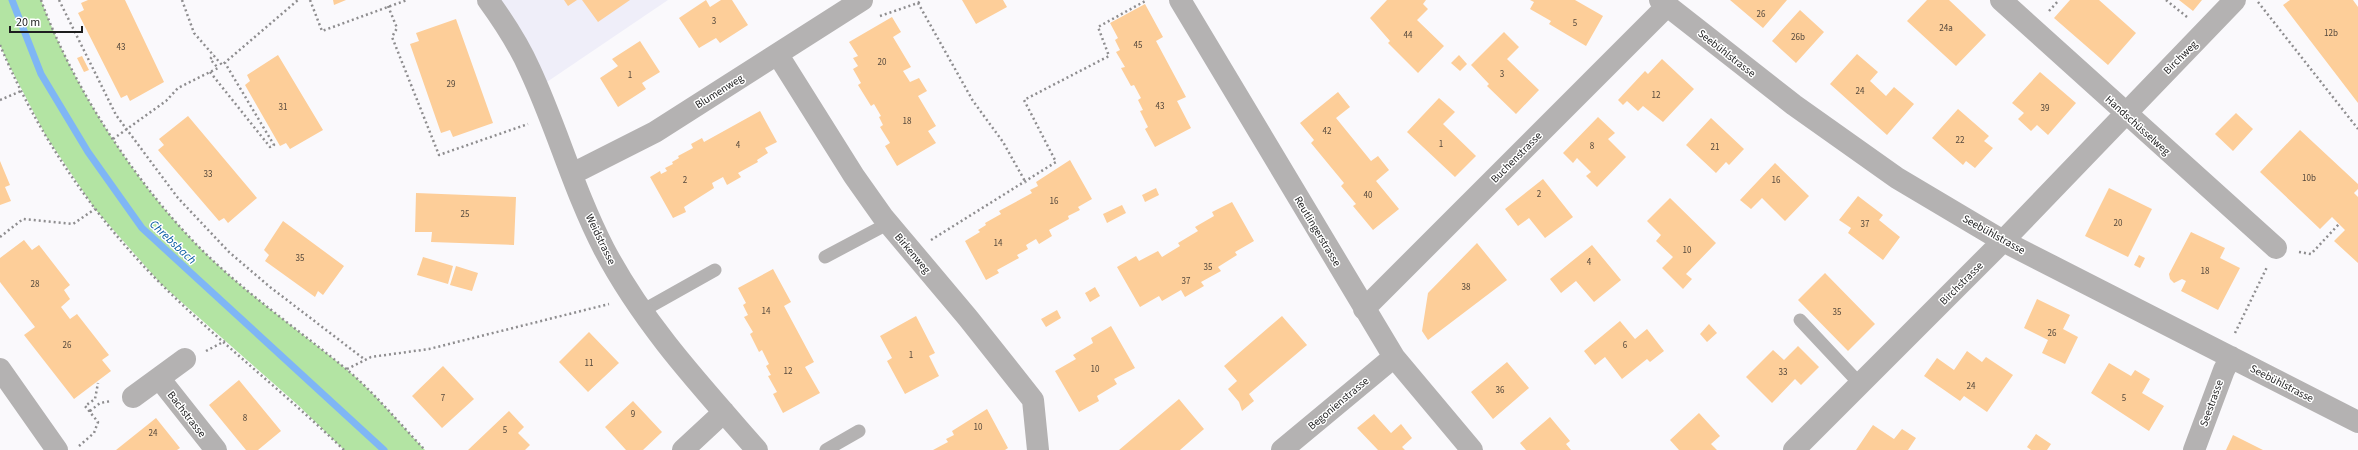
<svg xmlns="http://www.w3.org/2000/svg" width="2358" height="450" font-family="'Source Sans 3',sans-serif">
<style>
.built{fill:#efeef9}
.green{fill:#b3e4a3}
.lines{fill:none;stroke-linecap:round;stroke-linejoin:round}
.stream{stroke:#7fb6f5;stroke-width:7}
.building{fill:#fdce99}
.path{stroke:#8e8d8f;stroke-width:2.5;stroke-dasharray:2 3;stroke-linecap:butt}
.lane{stroke:#b4b2b2;stroke-width:13}
.street{stroke:#b4b2b2;stroke-width:22}
.labels{text-anchor:middle;stroke-width:3;stroke-linejoin:round;paint-order:stroke}
.number-label{font-size:9px;fill:#55493d}
.street-label{font-size:11px;fill:#1d1d1e;stroke:#fff}
.water-label{font-size:12px;font-style:italic;fill:#0156a0;stroke:#fff}
</style>
<rect width="100%" height="100%" fill="#faf9fc"/>
<!-- built -->
<path class="built" d="M 488,0 L 668,0 L 538,88 Z"/>
<!-- green -->
<path class="green" d="M 0,0 L 41,0 C 72,85 133,179 196,244 C 241,290 295,327 345,368 C 374,392 399,423 425,450 L 344,450 L 298,405 L 161,284 L 95,209 L 46,136 L 9,65 L 0,45 Z"/>
<g class="lines">
<!-- stream -->
<path class="stream" d="M 12,0 L 41,74 L 88,152 L 142,228 L 384,450"/>
</g>
<!-- building -->
<path class="building" d="M 88,0 L 125,0 L 164,82 L 130,101 L 127,95 L 121,98 L 78,13 L 84,10 L 81,3 Z
M 333,0 L 346,0 L 334,5 Z
M 564,0 L 577,0 L 568,6 Z
M 582,0 L 630,0 L 598,22 Z
M 706,0 L 710,7 L 721,0 L 732,0 L 748,25 L 720,43 L 716,38 L 699,48 L 679,18 Z
M 962,0 L 1003,0 L 1007,7 L 976,24 Z
M 1387,0 L 1426,0 L 1423,4 L 1428,9 L 1417,20 L 1444,46 L 1418,73 L 1388,43 L 1390,41 L 1370,18 Z
M 1530,0 L 1575,0 L 1603,16 L 1586,46 L 1549,24 L 1551,21 L 1530,9 L 1534,2 Z
M 1730,0 L 1787,0 L 1763,28 Z
M 1927,0 L 1949,0 L 1986,35 L 1956,66 L 1907,21 Z
M 2070,0 L 2099,0 L 2136,33 L 2108,65 L 2054,18 Z
M 2179,0 L 2202,0 L 2193,11 Z
M 2290,0 L 2353,0 L 2358,7 L 2358,103 L 2283,5 Z
M 1145,4 L 1163,37 L 1156,41 L 1186,97 L 1177,101 L 1191,128 L 1155,147 L 1145,129 L 1148,127 L 1140,111 L 1143,110 L 1138,100 L 1141,98 L 1134,85 L 1131,86 L 1121,68 L 1125,67 L 1116,52 L 1120,50 L 1115,40 L 1118,38 L 1110,23 Z
M 1800,10 L 1824,32 L 1796,63 L 1772,41 Z
M 892,17 L 901,32 L 893,37 L 911,67 L 903,71 L 910,82 L 919,78 L 927,91 L 918,96 L 936,126 L 928,131 L 936,143 L 897,166 L 885,146 L 890,143 L 880,127 L 883,125 L 879,117 L 881,116 L 874,104 L 871,106 L 858,85 L 861,83 L 853,69 L 858,66 L 853,58 L 858,56 L 849,42 Z
M 456,19 L 493,123 L 453,137 L 450,130 L 441,133 L 410,44 L 419,41 L 416,33 Z
M 1504,32 L 1519,47 L 1507,59 L 1539,90 L 1516,114 L 1487,86 L 1489,84 L 1471,65 Z
M 640,41 L 660,72 L 642,83 L 646,89 L 618,107 L 600,78 L 618,66 L 612,59 Z
M 1857,54 L 1878,72 L 1870,81 L 1886,96 L 1894,87 L 1914,104 L 1887,135 L 1830,84 Z
M 278,55 L 323,130 L 290,149 L 286,143 L 280,146 L 245,85 L 250,81 L 247,75 Z
M 1459,55 L 1467,64 L 1460,71 L 1451,63 Z
M 82,56 L 89,70 L 84,72 L 77,58 Z
M 1662,59 L 1694,89 L 1663,122 L 1643,106 L 1638,111 L 1627,101 L 1623,105 L 1618,100 L 1645,71 L 1648,74 Z
M 2040,72 L 2076,103 L 2048,135 L 2037,125 L 2031,131 L 2018,119 L 2024,113 L 2012,103 Z
M 1338,92 L 1350,107 L 1336,118 L 1371,161 L 1378,156 L 1389,170 L 1376,181 L 1399,209 L 1373,230 L 1353,206 L 1356,204 L 1341,186 L 1344,183 L 1311,143 L 1314,140 L 1300,123 Z
M 1439,98 L 1455,112 L 1443,124 L 1476,156 L 1455,177 L 1407,132 Z
M 1958,109 L 1989,136 L 1984,141 L 1993,148 L 1975,168 L 1966,161 L 1963,165 L 1932,138 Z
M 760,111 L 777,142 L 765,148 L 768,153 L 757,160 L 758,162 L 738,173 L 741,177 L 727,185 L 723,177 L 712,183 L 714,188 L 684,207 L 686,212 L 673,218 L 650,177 L 660,171 L 661,174 L 667,171 L 665,168 L 673,164 L 672,162 L 679,158 L 678,156 L 693,148 L 691,144 L 702,138 L 704,142 Z
M 2236,113 L 2253,129 L 2233,151 L 2215,134 Z
M 188,116 L 257,198 L 228,223 L 224,218 L 219,221 L 158,150 L 164,145 L 159,139 Z
M 1598,117 L 1615,133 L 1608,139 L 1626,157 L 1597,187 L 1586,176 L 1591,172 L 1577,158 L 1573,163 L 1563,153 Z
M 1711,118 L 1744,149 L 1729,165 L 1726,162 L 1716,173 L 1686,145 Z
M 2300,130 L 2358,184 L 2358,189 L 2354,193 L 2358,197 L 2358,263 L 2334,241 L 2345,230 L 2332,217 L 2320,229 L 2260,172 Z
M 1070,160 L 1092,199 L 1078,207 L 1080,210 L 1068,216 L 1069,219 L 1049,230 L 1052,236 L 1039,244 L 1036,239 L 1026,245 L 1028,249 L 1017,255 L 1019,258 L 997,270 L 999,273 L 986,280 L 965,241 L 980,232 L 978,230 L 986,225 L 985,223 L 1001,214 L 999,211 L 1032,193 L 1030,190 L 1038,186 L 1036,182 Z
M 0,161 L 10,185 L 5,187 L 11,201 L 0,205 Z
M 1775,163 L 1809,196 L 1785,221 L 1762,198 L 1751,209 L 1740,200 Z
M 1543,179 L 1573,217 L 1545,238 L 1529,218 L 1518,226 L 1505,209 Z
M 1156,188 L 1159,195 L 1145,202 L 1142,195 Z
M 2109,188 L 2152,209 L 2128,257 L 2085,236 Z
M 416,193 L 516,197 L 514,245 L 431,242 L 432,232 L 415,232 Z
M 1858,196 L 1883,215 L 1879,220 L 1900,237 L 1883,260 L 1848,233 L 1851,228 L 1839,220 Z
M 1670,198 L 1716,243 L 1686,274 L 1692,279 L 1683,289 L 1662,268 L 1673,257 L 1656,241 L 1661,235 L 1647,221 Z
M 1232,202 L 1254,241 L 1235,252 L 1237,255 L 1218,267 L 1221,271 L 1201,282 L 1204,286 L 1185,297 L 1181,290 L 1162,301 L 1159,296 L 1140,307 L 1117,267 L 1136,256 L 1139,261 L 1158,251 L 1162,257 L 1180,246 L 1178,243 L 1198,231 L 1195,227 L 1214,216 L 1212,212 Z
M 1122,205 L 1126,213 L 1107,223 L 1103,214 Z
M 283,221 L 344,266 L 323,295 L 318,291 L 315,297 L 265,261 L 269,255 L 264,250 Z
M 2191,232 L 2225,248 L 2220,258 L 2240,268 L 2218,310 L 2181,291 L 2186,281 L 2182,279 L 2174,283 L 2170,279 L 2169,274 Z
M 24,240 L 32,250 L 39,245 L 70,285 L 64,290 L 70,299 L 61,307 L 70,319 L 77,314 L 109,355 L 102,360 L 111,371 L 74,399 L 24,335 L 35,327 L 0,282 L 0,258 Z
M 1477,243 L 1507,280 L 1428,340 L 1422,331 L 1428,293 Z
M 1592,245 L 1621,280 L 1594,302 L 1576,281 L 1561,293 L 1550,279 Z
M 2139,255 L 2145,258 L 2140,268 L 2134,265 Z
M 423,257 L 453,266 L 448,284 L 417,275 Z
M 456,266 L 478,273 L 472,291 L 450,285 Z
M 773,269 L 791,302 L 784,306 L 814,362 L 805,367 L 820,393 L 783,413 L 773,394 L 777,392 L 768,376 L 771,375 L 766,366 L 769,364 L 762,350 L 759,352 L 750,334 L 753,332 L 744,317 L 748,315 L 743,305 L 746,303 L 738,288 Z
M 1825,273 L 1875,324 L 1848,351 L 1798,300 Z
M 1095,287 L 1100,296 L 1090,302 L 1085,293 Z
M 2037,299 L 2070,315 L 2063,329 L 2078,337 L 2065,364 L 2042,353 L 2048,340 L 2024,328 Z
M 1057,310 L 1061,318 L 1046,327 L 1041,319 Z
M 916,316 L 935,353 L 929,356 L 939,376 L 905,394 L 887,361 L 892,358 L 880,336 Z
M 1282,316 L 1307,345 L 1249,394 L 1254,401 L 1242,411 L 1239,402 L 1228,389 L 1237,381 L 1224,366 Z
M 1620,321 L 1635,339 L 1647,329 L 1664,351 L 1650,362 L 1647,359 L 1622,379 L 1605,357 L 1595,365 L 1584,351 Z
M 1709,324 L 1717,333 L 1707,342 L 1700,334 Z
M 1111,326 L 1135,368 L 1114,379 L 1117,384 L 1097,396 L 1099,401 L 1079,412 L 1055,371 L 1076,359 L 1073,355 L 1093,343 L 1091,338 Z
M 589,332 L 619,363 L 588,392 L 559,362 Z
M 1798,346 L 1819,367 L 1801,385 L 1795,379 L 1772,403 L 1746,377 L 1773,350 L 1784,360 Z
M 1967,351 L 1982,362 L 1986,357 L 2013,375 L 1987,412 L 1964,396 L 1960,401 L 1924,376 L 1937,358 L 1954,370 Z
M 1507,362 L 1529,388 L 1493,419 L 1471,392 Z
M 2109,363 L 2131,376 L 2135,370 L 2150,379 L 2142,393 L 2164,406 L 2149,431 L 2091,393 Z
M 443,366 L 474,399 L 442,428 L 412,396 Z
M 239,380 L 281,431 L 258,450 L 246,450 L 209,405 Z
M 1179,399 L 1204,429 L 1180,450 L 1119,450 Z
M 633,401 L 662,432 L 643,450 L 626,450 L 605,427 Z
M 987,409 L 1008,448 L 1005,450 L 933,450 L 948,442 L 946,439 L 954,435 L 952,431 Z
M 509,411 L 524,427 L 518,433 L 530,445 L 525,450 L 468,450 Z
M 1699,413 L 1720,436 L 1711,444 L 1717,450 L 1679,450 L 1670,440 Z
M 1374,414 L 1391,433 L 1401,424 L 1412,438 L 1402,447 L 1405,450 L 1378,450 L 1357,428 Z
M 1550,417 L 1570,441 L 1566,444 L 1571,450 L 1526,450 L 1520,443 Z
M 156,418 L 180,448 L 177,450 L 116,450 Z
M 1873,425 L 1894,439 L 1902,429 L 1916,438 L 1908,450 L 1856,450 Z
M 2036,434 L 2051,444 L 2047,450 L 2031,450 L 2027,447 Z
M 2233,435 L 2263,450 L 2226,450 Z"/>
<g class="lines">
<!-- path -->
<path class="path" d="M 41,0 C 72,85 133,179 196,244 C 241,290 295,327 345,368 C 374,392 399,423 425,450
M 59,0 L 116,115 L 178,198 L 229,252 L 270,287 L 364,359
M 182,0 L 194,33 L 222,65 L 298,0
M 310,0 L 322,31 L 407,0
M 2166,0 L 2187,17
M 2258,2 L 2358,129
M 918,3 L 922,0
M 388,6 L 397,28 L 392,37 L 439,155 L 528,124
M 2049,11 L 2059,0
M 880,16 L 918,3 L 973,101 L 1003,142 L 1026,183
M 0,45 C 37,134 93,216 161,284 C 219,342 285,393 344,450
M 210,72 L 270,147 L 274,145 L 225,63
M 0,100 L 21,91
M 113,139 L 166,101 L 178,88 L 218,68 L 210,59 L 214,55
M 0,237 L 23,219 L 73,224 L 95,209
M 931,240 L 1056,162 L 1024,100 L 1109,56 L 1098,27 L 1147,0
M 2299,252 L 2311,254 L 2339,224
M 2235,333 L 2267,267
M 206,351 L 225,341
M 347,369 L 371,357 L 429,349 L 609,304
M 90,411 L 100,403 L 111,401
M 79,446 L 94,433 L 98,422 L 85,406 L 95,399 L 98,383"/>
<!-- lane -->
<path class="lane" d="M 825,257 L 889,223
M 642,311 L 715,270
M 1800,320 L 1860,384
M 826,450 L 859,431"/>
<!-- street -->
<path class="street" d="M 488,0 C 504,22 519,45 530,70 C 557,128 574,191 604,249 C 644,325 701,386 757,450
M 1180,0 L 1394,357 L 1472,450
M 1660,0 L 1794,105 L 1897,178 L 2003,241 L 2358,422
M 2001,0 L 2276,248
M 778,55 L 854,176 L 883,217 L 968,318 L 1033,400 L 1038,450
M 572,174 L 655,132 L 862,0
M 1364,309 L 1667,6
M 0,369 L 57,450
M 159,378 L 216,450
M 133,397 L 185,359
M 683,450 L 724,412
M 1282,450 L 1394,357
M 1794,450 L 2003,241 L 2235,0
M 2194,450 L 2224,370 L 2231,357"/>
</g>
<g class="labels">
<!-- number labels -->
<g class="number-label">
<text x="1761" y="17">26</text>
<text x="714" y="24">3</text>
<text x="1575" y="26">5</text>
<text x="1946" y="31">24a</text>
<text x="2331" y="36">12b</text>
<text x="1408" y="38">44</text>
<text x="1798" y="40">26b</text>
<text x="1138" y="48">45</text>
<text x="121" y="50">43</text>
<text x="882" y="65">20</text>
<text x="1502" y="77">3</text>
<text x="630" y="78">1</text>
<text x="451" y="87">29</text>
<text x="1860" y="94">24</text>
<text x="1656" y="98">12</text>
<text x="1160" y="109">43</text>
<text x="283" y="110">31</text>
<text x="2045" y="111">39</text>
<text x="907" y="124">18</text>
<text x="1327" y="134">42</text>
<text x="1960" y="143">22</text>
<text x="1441" y="147">1</text>
<text x="738" y="148">4</text>
<text x="1592" y="149">8</text>
<text x="1715" y="150">21</text>
<text x="208" y="177">33</text>
<text x="2309" y="181">10b</text>
<text x="685" y="183">2</text>
<text x="1776" y="183">16</text>
<text x="1539" y="197">2</text>
<text x="1368" y="198">40</text>
<text x="1054" y="204">16</text>
<text x="465" y="217">25</text>
<text x="2118" y="226">20</text>
<text x="1865" y="227">37</text>
<text x="998" y="246">14</text>
<text x="1687" y="253">10</text>
<text x="300" y="261">35</text>
<text x="1589" y="265">4</text>
<text x="1208" y="270">35</text>
<text x="2205" y="274">18</text>
<text x="1186" y="284">37</text>
<text x="35" y="287">28</text>
<text x="1466" y="290">38</text>
<text x="766" y="314">14</text>
<text x="1837" y="315">35</text>
<text x="2052" y="336">26</text>
<text x="67" y="348">26</text>
<text x="1625" y="348">6</text>
<text x="911" y="358">1</text>
<text x="589" y="366">11</text>
<text x="1095" y="372">10</text>
<text x="788" y="374">12</text>
<text x="1783" y="375">33</text>
<text x="1971" y="389">24</text>
<text x="1500" y="393">36</text>
<text x="443" y="401">7</text>
<text x="2124" y="401">5</text>
<text x="633" y="417">9</text>
<text x="245" y="421">8</text>
<text x="978" y="430">10</text>
<text x="505" y="433">5</text>
<text x="153" y="436">24</text>
</g>
<!-- street labels -->
<g class="street-label">
<text transform="translate(1727 53) rotate(38)" y="4">Seebühlstrasse</text>
<text transform="translate(2180 57) rotate(-45)" y="4">Birchweg</text>
<text transform="translate(719 91) rotate(-32)" y="4">Blumenweg</text>
<text transform="translate(2138 125) rotate(42)" y="4">Handschüsselweg</text>
<text transform="translate(1516 157) rotate(-45)" y="4">Buchenstrasse</text>
<text transform="translate(1318 231) rotate(59)" y="4">Reutlingerstrasse</text>
<text transform="translate(1994 234) rotate(29)" y="4">Seebühlstrasse</text>
<text transform="translate(601 239) rotate(64)" y="4">Weidstrasse</text>
<text transform="translate(913 253) rotate(50)" y="4">Birkenweg</text>
<text transform="translate(1961 283) rotate(-45)" y="4">Birchstrasse</text>
<text transform="translate(2282 383) rotate(27)" y="4">Seebühlstrasse</text>
<text transform="translate(1338 403) rotate(-40)" y="4">Begonienstrasse</text>
<text transform="translate(2211 403) rotate(-70)" y="4">Seestrasse</text>
<text transform="translate(187 414) rotate(52)" y="4">Bachstrasse</text>
</g>
<!-- water labels -->
<g class="water-label">
<text transform="translate(173 242) rotate(43)" y="4">Chrebsbach</text>
</g>
</g>
<!-- scale -->
<path d="M10 26v6h72v-6" fill="none" stroke="#1d1d1e" stroke-width="2"/>
<text x="16" y="26" font-size="12" fill="#1d1d1e" stroke="#ffffff" stroke-width="3" paint-order="stroke">20 m</text>
</svg>
